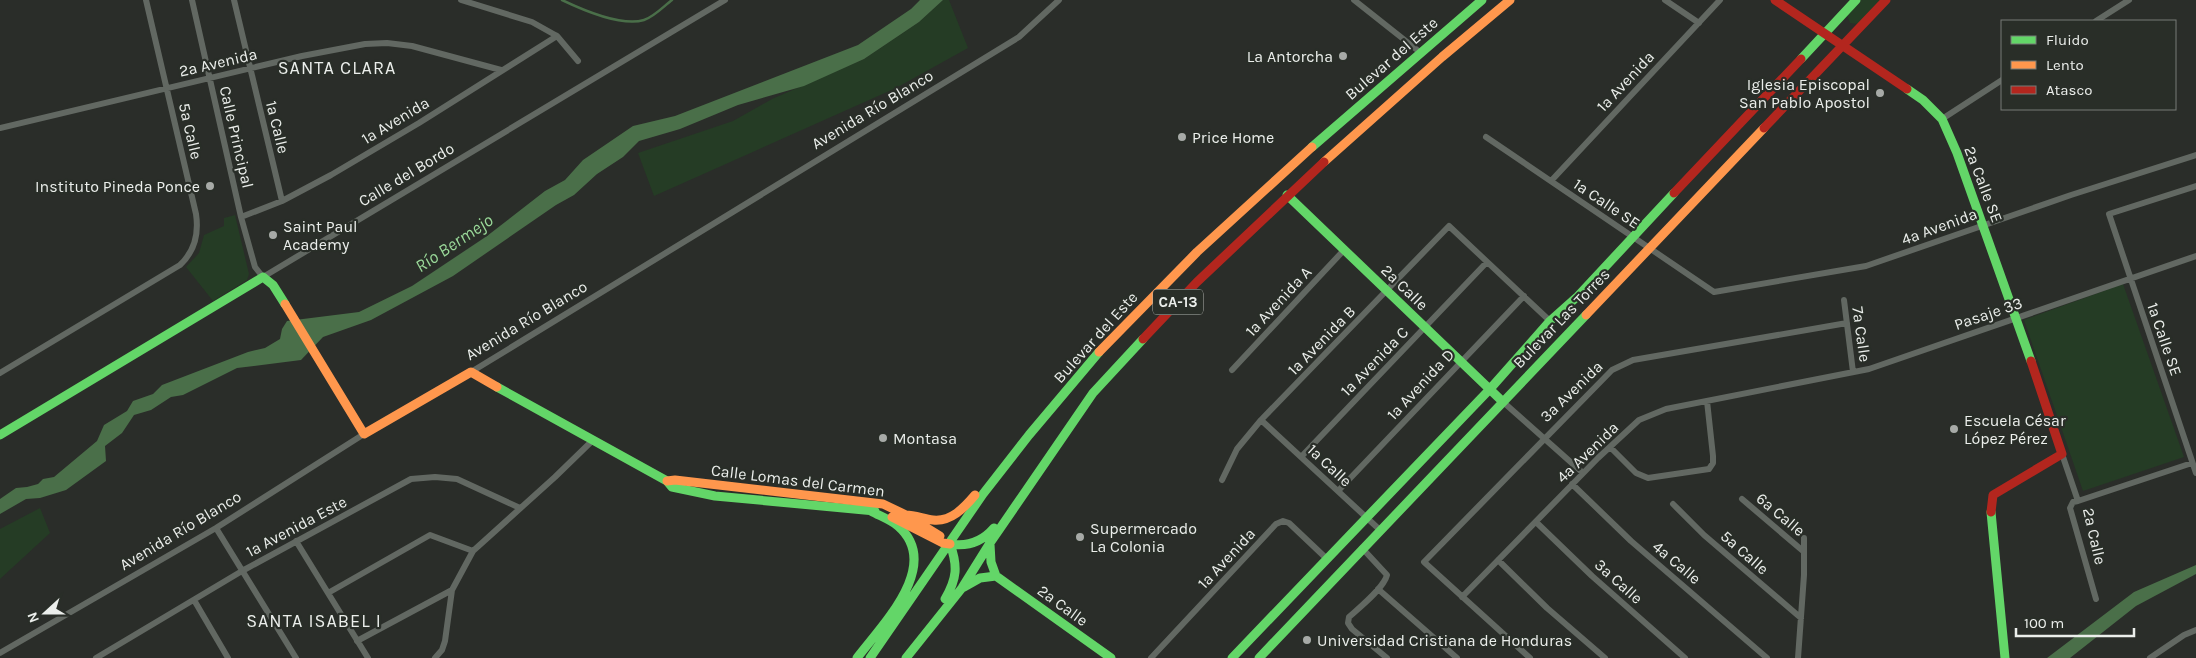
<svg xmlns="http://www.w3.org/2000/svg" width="2196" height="658" font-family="Karla,sans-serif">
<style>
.green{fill:#253c25}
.water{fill:#4a6f49}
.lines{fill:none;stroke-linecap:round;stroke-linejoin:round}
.stream{stroke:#4a6f49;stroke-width:2.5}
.street{stroke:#626862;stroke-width:6}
.fast{stroke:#63d668;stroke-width:9}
.slow{stroke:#ff974d;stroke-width:9}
.jam{stroke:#b3261e;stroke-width:9}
.poi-dot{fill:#a7aaa7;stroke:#292e28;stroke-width:2}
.labels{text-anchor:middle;stroke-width:4.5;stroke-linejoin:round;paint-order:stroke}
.shield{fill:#292e28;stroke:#b1b4b0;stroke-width:1}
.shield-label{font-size:15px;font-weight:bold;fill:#ebeeeb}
.poi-label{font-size:16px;fill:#ebeeeb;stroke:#292e28;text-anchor:start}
.street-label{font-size:16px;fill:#ebeeeb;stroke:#292e28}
.neighbourhood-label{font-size:18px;letter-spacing:1px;fill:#ebeeeb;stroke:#292e28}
.water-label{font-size:18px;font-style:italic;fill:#9ad899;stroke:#292e28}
</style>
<rect width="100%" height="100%" fill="#2a2d29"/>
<!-- green -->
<path class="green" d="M 943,0 L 949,0 L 968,48 L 896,88 L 654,196 L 638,153 L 733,121 L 772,99 L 864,59 L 919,22 Z
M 1861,0 L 1880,0 L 1858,24 L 1850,23 L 1847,15 Z
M 235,215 L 249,274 L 247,280 L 213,301 L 186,267 L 199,253 L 204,235 L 224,226 L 224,218 Z
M 2123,284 L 2184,457 L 2083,491 L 2024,320 Z
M 40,508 L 50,533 L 0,579 L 0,529 Z"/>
<!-- water -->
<path class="water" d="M 920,0 L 943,0 L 919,22 L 864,59 L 804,86 L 738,105 L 680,129 L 639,141 L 623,157 L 597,174 L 574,195 L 556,205 L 453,276 L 371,320 L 323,337 L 301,360 L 237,368 L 183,395 L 171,397 L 151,410 L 134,415 L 122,433 L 105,446 L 106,461 L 66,490 L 40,498 L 26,499 L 0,514 L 0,499 L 16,488 L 27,487 L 38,484 L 43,479 L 54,477 L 97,441 L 104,425 L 127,411 L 133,401 L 153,394 L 162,385 L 248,352 L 265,348 L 280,339 L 282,329 L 287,321 L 359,312 L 412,286 L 487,236 L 545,191 L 565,180 L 583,160 L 633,126 L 675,116 L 858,45 L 911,9 Z
M 2196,565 L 2196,574 L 2136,606 L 2070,658 L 2047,658 L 2134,592 Z"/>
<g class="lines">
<!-- stream -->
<path class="stream" d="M 562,0 C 583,10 621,27 644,20 C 654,17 664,6 672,0"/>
<!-- street -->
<path class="street" d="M 192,0 L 241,217 L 255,267 L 263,277 L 725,0
M 234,0 L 282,201
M 461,0 L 532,22 L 557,36 L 578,61
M 1354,0 L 1421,53
M 1665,0 L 1699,23
M 2096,21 L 2129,0
M 1942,119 L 2002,80
M 0,128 L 302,56 L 365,44 L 387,43 L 412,46 L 501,70
M 1486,137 L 1714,292 L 1866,266 L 2071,195 L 2196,155
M 1551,181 L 1720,0
M 2196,186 L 2109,214 L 2196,473
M 241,217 L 282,201 L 331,175 L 419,123 L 557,36
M 1844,300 L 1853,372
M 1232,370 L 1344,250
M 471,372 L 1019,37 L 1059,0
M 0,373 L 180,265 C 195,251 199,234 196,214 L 146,0
M 1502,401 L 1583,473
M 1261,420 L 1380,530
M 1610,447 L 1636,473 L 1648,478 L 1709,469 L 1713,463 L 1713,456 L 1707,401
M 2062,454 L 2078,501 L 2073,502 L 2070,508 L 2096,599
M 1301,457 L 1487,262
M 1222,480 L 1237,449 L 1261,420 L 1449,226 L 1550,321
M 1572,484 L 1631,541 L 1767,658
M 1338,491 L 1524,296
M 1742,499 L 1803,551
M 2078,501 L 2192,463
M 1673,504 L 1704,535 L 1801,618
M 1536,522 L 1592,576 L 1685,658
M 216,528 L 296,658
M 296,541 L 368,658
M 1362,548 L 1387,575 C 1384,588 1359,608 1349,617 L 1348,623 L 1352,629 L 1387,658
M 1498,560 L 1547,608 L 1605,658
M 1378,589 L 1457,658
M 328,593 L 430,535 L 473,551
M 1462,597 L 1598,458 L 1639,420 L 1666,409 L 1869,369 L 2196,256
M 194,600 L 228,658
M 357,641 L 452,590
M 0,653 L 216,528 L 364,434
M 96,658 L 242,571 L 411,479 L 435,477 L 457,479 L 520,508
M 435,658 L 442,650 L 445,641 L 452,590 L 473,551 L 555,477 L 592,441
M 1151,658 L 1276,524 L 1283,521 L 1289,523 L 1327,559
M 1530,658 L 1424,562 L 1612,370 L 1633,360 L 1847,323
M 1798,658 L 1804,575 L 1804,538
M 2150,658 L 2184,635 L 2196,630"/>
<!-- fast -->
<path class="fast" d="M 1801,59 L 1856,0
M 1907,89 L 1923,100 L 1942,119 L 1957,153 L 2031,361
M 1312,147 L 1482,0
M 1287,195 L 1502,401
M 497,387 L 667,481 L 672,487 L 715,496 L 875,511
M 0,435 L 263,277 L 273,285 L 285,304
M 1991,512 L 2005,658
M 950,544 C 968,547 982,542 994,528
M 990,544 L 991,562 L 996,576 L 1111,658
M 964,587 L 980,578 L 996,576
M 945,599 C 957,579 958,566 950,544
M 857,658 C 882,625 943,565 898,526 C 891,520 880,516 871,511
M 870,658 L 983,494 L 1029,435 L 1099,352
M 906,658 L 962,588 L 990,543 L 1093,393 L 1143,339
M 1232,658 L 1490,389 L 1550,321 L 1578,296 L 1674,193
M 1259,658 L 1586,315"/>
<!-- slow -->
<path class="slow" d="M 1324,162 L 1442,57 L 1510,0
M 285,304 L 364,434 L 471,372 L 497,387
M 1586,315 L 1764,128
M 1099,352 L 1197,252 L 1312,147
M 667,481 L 675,480 L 883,504 L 906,515 L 940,536
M 906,515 C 915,515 924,519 933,520 C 951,522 964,508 975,495
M 892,517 L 943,543 L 950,544"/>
<!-- jam -->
<path class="jam" d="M 1775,0 L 1907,89
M 1764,128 L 1886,0
M 1674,193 L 1801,59
M 1143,339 L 1197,282 L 1324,162
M 1991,512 L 1993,495 L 2062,454 L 2031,361"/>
</g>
<!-- markers -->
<g class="poi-dot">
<circle cx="1343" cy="56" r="5"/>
<circle cx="1880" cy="93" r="5"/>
<circle cx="1182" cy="137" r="5"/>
<circle cx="210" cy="186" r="5"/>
<circle cx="273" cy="235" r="5"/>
<circle cx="1954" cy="429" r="5"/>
<circle cx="883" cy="438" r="5"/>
<circle cx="1080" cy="537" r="5"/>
<circle cx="1307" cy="640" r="5"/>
</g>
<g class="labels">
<!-- shield labels -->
<rect class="shield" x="1153" y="289.5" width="50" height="25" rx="4"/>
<g class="shield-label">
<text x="1178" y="307">CA-13</text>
</g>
<!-- poi labels -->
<g class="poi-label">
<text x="1333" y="62" text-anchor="end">La Antorcha</text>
<text x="1870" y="90" text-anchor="end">Iglesia Episcopal<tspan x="1870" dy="18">San Pablo Apostol</tspan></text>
<text x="1192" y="143">Price Home</text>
<text x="200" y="192" text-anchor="end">Instituto Pineda Ponce</text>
<text x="283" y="232">Saint Paul<tspan x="283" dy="18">Academy</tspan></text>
<text x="1964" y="426">Escuela César<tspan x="1964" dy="18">López Pérez</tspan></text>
<text x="893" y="444">Montasa</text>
<text x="1090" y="534">Supermercado<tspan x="1090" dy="18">La Colonia</tspan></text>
<text x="1317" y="646">Universidad Cristiana de Honduras</text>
</g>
<!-- street labels -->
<g class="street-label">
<text transform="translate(1391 58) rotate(-41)" y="6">Bulevar del Este</text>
<text transform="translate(218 62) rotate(-13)" y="6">2a Avenida</text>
<text transform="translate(1625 81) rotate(-47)" y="6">1a Avenida</text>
<text transform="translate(872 109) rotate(-31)" y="6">Avenida Río Blanco</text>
<text transform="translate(395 120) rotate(-31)" y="6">1a Avenida</text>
<text transform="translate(278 127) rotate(76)" y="6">1a Calle</text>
<text transform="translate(191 131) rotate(77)" y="6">5a Calle</text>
<text transform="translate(237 137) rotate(77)" y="6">Calle Principal</text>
<text transform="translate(406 174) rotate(-31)" y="6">Calle del Bordo</text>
<text transform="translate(1984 184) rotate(69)" y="6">2a Calle SE</text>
<text transform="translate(1607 203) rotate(34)" y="6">1a Calle SE</text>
<text transform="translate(1939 226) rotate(-20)" y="6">4a Avenida</text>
<text transform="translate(1405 287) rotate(44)" y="6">2a Calle</text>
<text transform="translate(1278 301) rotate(-47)" y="6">1a Avenida A</text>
<text transform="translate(1988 313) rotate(-19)" y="6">Pasaje 33</text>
<text transform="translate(1561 318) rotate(-46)" y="6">Bulevar Las Torres</text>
<text transform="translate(526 320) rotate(-31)" y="6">Avenida Río Blanco</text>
<text transform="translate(1862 334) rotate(82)" y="6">7a Calle</text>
<text transform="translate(1095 337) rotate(-48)" y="6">Bulevar del Este</text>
<text transform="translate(2165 339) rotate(71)" y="6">1a Calle SE</text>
<text transform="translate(1321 340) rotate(-46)" y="6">1a Avenida B</text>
<text transform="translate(1374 361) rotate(-46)" y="6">1a Avenida C</text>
<text transform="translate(1420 384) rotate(-47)" y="6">1a Avenida D</text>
<text transform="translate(1571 391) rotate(-44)" y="6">3a Avenida</text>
<text transform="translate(1587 452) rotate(-44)" y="6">4a Avenida</text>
<text transform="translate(1330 465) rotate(43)" y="6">1a Calle</text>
<text transform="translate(798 480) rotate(7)" y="6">Calle Lomas del Carmen</text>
<text transform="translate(1781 514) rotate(40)" y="6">6a Calle</text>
<text transform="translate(296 526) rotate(-28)" y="6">1a Avenida Este</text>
<text transform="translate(180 530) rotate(-31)" y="6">Avenida Río Blanco</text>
<text transform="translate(2095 536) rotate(77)" y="6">2a Calle</text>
<text transform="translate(1745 552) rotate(41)" y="6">5a Calle</text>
<text transform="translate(1226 558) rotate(-47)" y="6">1a Avenida</text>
<text transform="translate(1677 562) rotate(40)" y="6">4a Calle</text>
<text transform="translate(1619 581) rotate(42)" y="6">3a Calle</text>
<text transform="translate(1063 605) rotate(36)" y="6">2a Calle</text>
</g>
<!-- neighbourhood labels -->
<g class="neighbourhood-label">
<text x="337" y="74">SANTA CLARA</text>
<text x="314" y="627">SANTA ISABEL I</text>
</g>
<!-- water labels -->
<g class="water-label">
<text transform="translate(454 243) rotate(-34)" y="6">Río Bermejo</text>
</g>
</g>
<!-- legend -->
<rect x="2001" y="20" width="175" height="90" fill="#292e28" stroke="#777b76"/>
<rect x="2011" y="36" width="25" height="8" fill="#63d668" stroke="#777b76"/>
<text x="2046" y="45" font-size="15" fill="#ebeeeb">Fluido</text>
<rect x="2011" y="61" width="25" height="8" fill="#ff974d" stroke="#777b76"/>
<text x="2046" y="70" font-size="15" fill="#ebeeeb">Lento</text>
<rect x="2011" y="86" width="25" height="8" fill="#b3261e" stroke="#777b76"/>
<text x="2046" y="95" font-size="15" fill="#ebeeeb">Atasco</text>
<!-- north arrow -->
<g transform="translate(45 613) rotate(249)" stroke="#292e28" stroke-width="4" paint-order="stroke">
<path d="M0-4L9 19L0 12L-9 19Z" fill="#ebeeeb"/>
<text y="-8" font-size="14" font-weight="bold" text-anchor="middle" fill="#ebeeeb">N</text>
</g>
<!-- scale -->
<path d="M2016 628v8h118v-8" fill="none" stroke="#ebeeeb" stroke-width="2.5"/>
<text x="2024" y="628" font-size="15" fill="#ebeeeb" stroke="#292e28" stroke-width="4" paint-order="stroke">100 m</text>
</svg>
